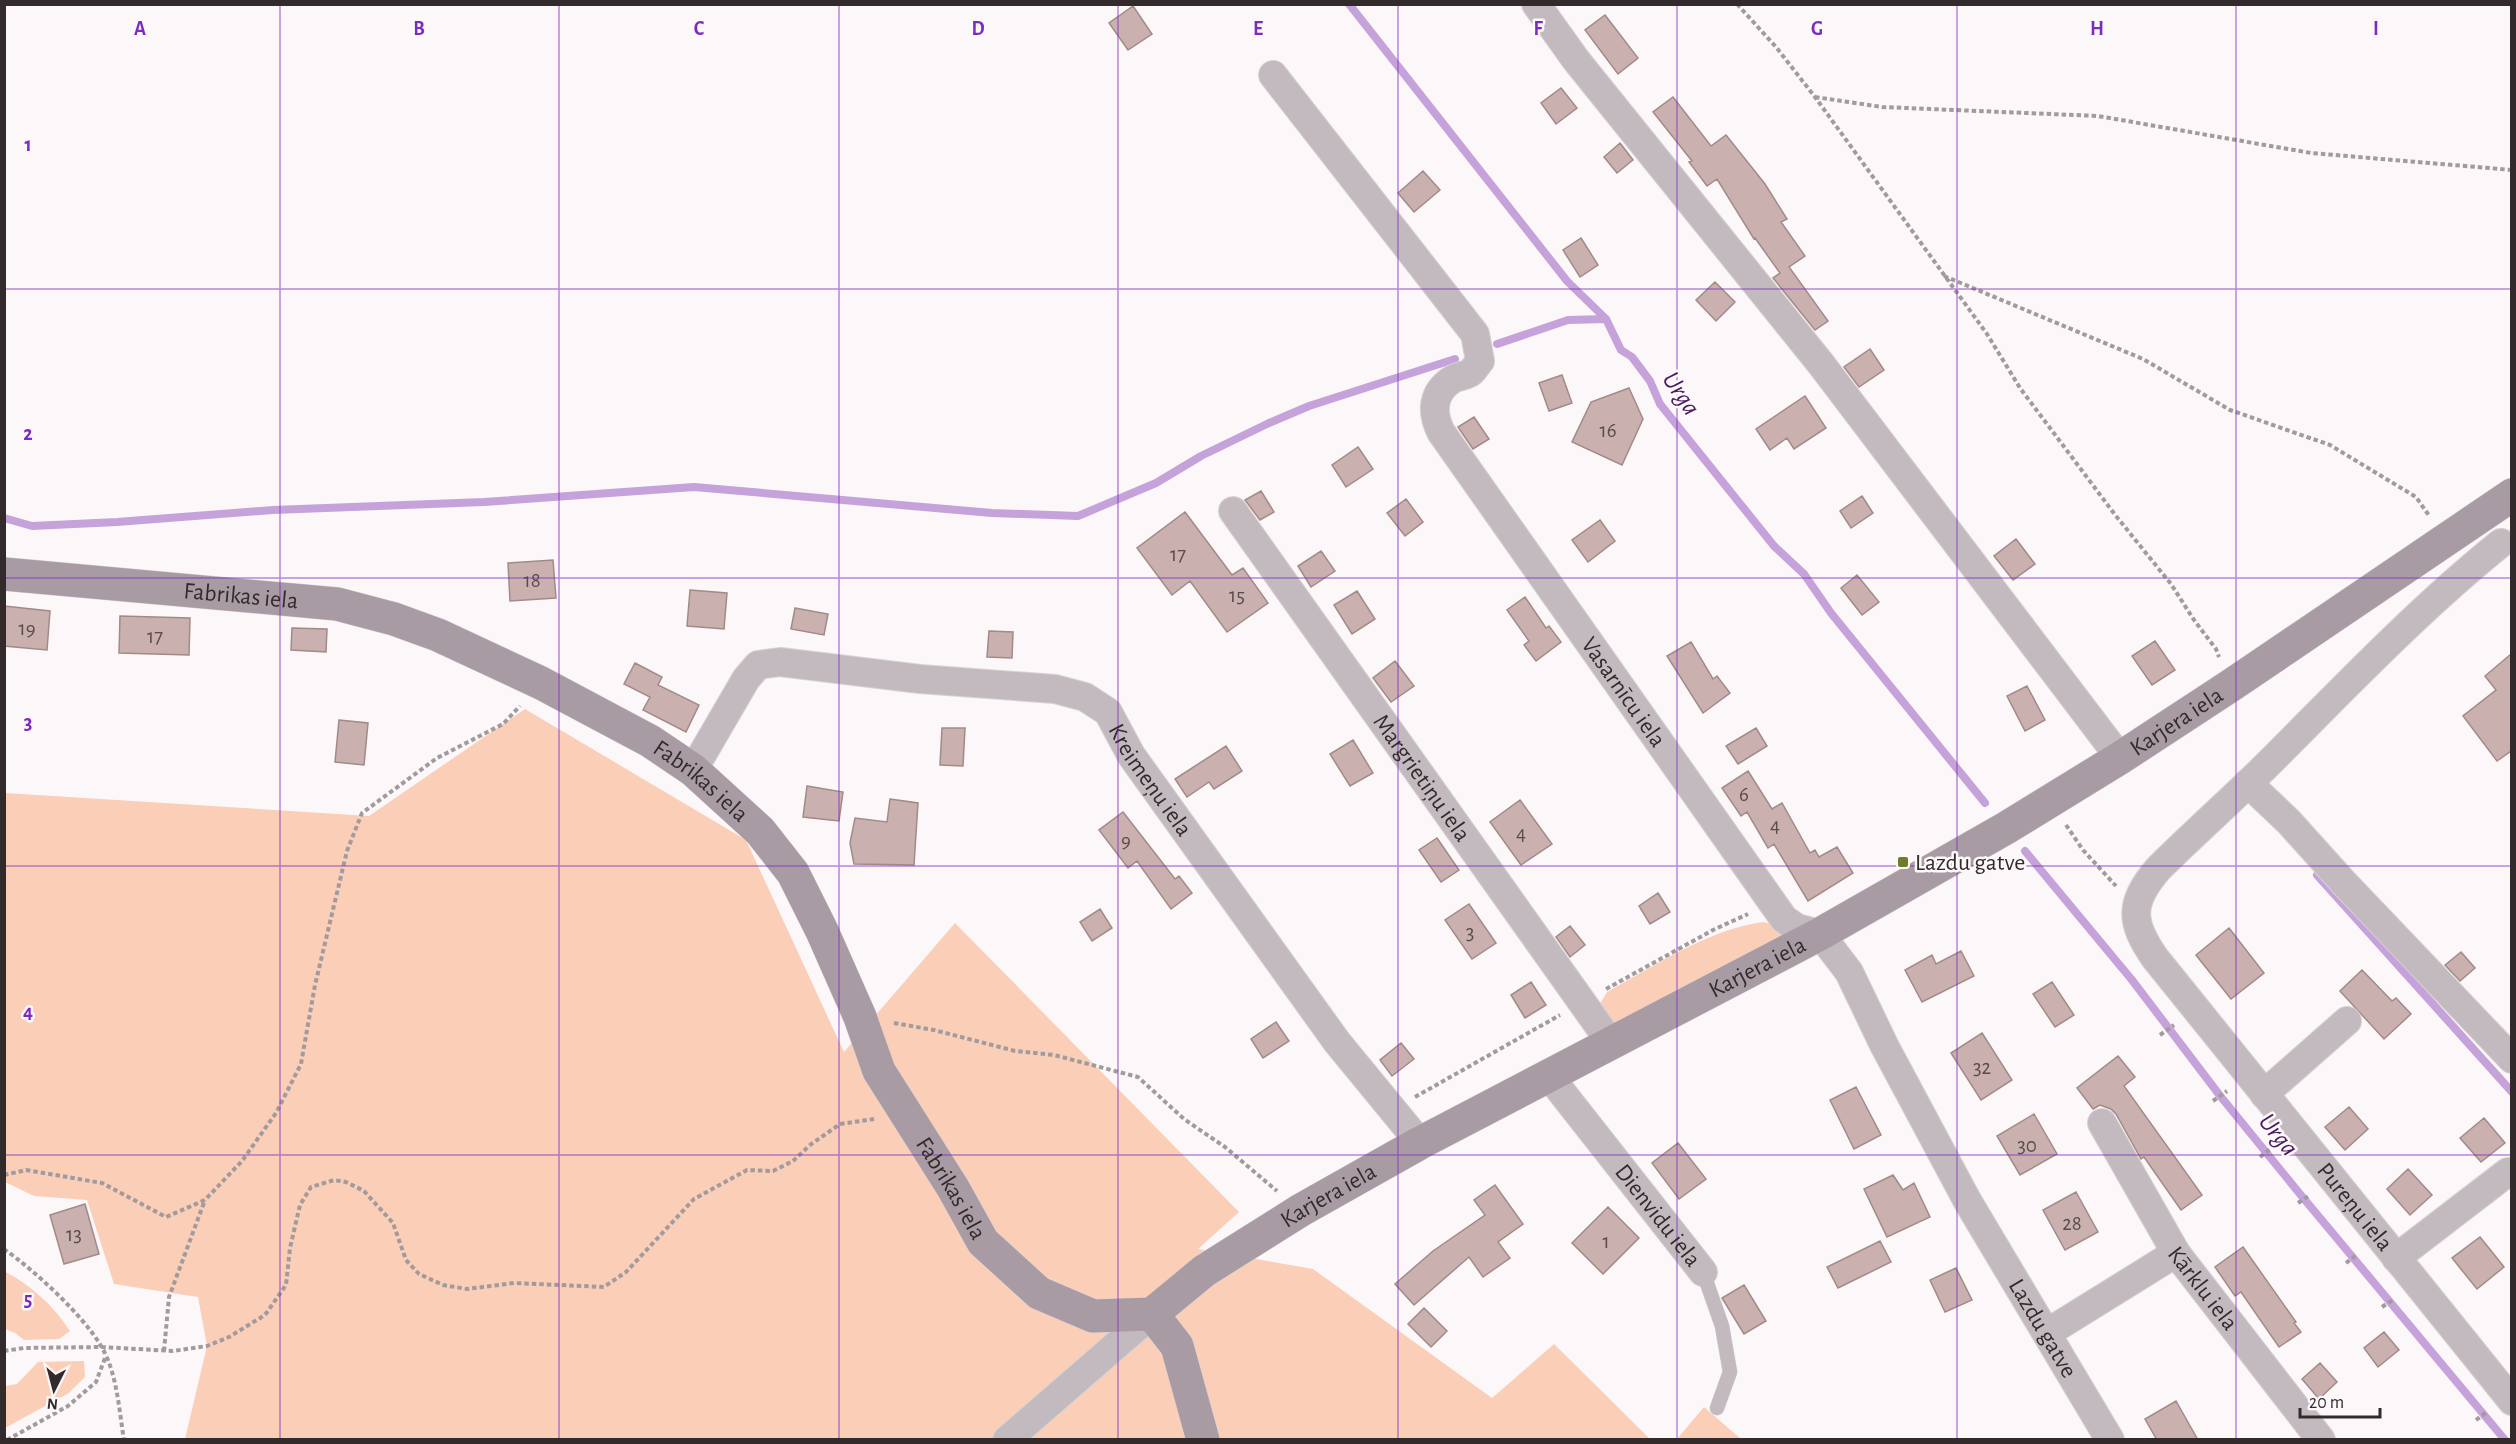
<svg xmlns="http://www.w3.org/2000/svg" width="2516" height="1444" font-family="'Alegreya Sans',sans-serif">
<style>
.green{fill:#fbceb8}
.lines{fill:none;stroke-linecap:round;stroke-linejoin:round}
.stream{stroke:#c5a2da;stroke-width:8}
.building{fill:#cab1af;stroke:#a18a88;stroke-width:1.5}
.lane-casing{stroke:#d8d2d3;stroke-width:15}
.street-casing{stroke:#d8d2d3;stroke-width:30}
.secondary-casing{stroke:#d8d2d3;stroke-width:34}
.path{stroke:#a29b9d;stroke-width:4;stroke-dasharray:4.5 3;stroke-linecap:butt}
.lane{stroke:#c3bac0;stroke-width:14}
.street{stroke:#c3bac0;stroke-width:28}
.secondary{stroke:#a89ba4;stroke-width:33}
.grid{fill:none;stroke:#7b2cbf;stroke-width:1.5;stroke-opacity:0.55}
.poi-dot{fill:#6f7d2a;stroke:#fcf7f8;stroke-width:2}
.labels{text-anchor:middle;stroke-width:5;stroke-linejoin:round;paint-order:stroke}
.number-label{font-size:21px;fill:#594c4d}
.street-label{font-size:24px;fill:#332a2c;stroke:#fcf7f8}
.poi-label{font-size:24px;fill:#332a2c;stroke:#fcf7f8;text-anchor:start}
.water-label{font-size:26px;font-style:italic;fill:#481b5e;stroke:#fcf7f8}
.grid-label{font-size:20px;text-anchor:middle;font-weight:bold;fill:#7b2cbf;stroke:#fcf7f8;stroke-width:5;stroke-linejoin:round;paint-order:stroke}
</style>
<rect width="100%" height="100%" fill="#fcf7f8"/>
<!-- green -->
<path class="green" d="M 525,709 L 746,840 L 844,1052 L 955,923 L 1239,1212 L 1198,1249 L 1313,1269 L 1492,1398 L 1554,1344 L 1650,1439 L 185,1439 L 207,1346 L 198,1297 L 114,1284 L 87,1200 L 34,1196 L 5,1182 L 5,793 L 369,816 Z
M 1764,922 L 1778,926 L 1782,934 L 1780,940 L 1616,1024 L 1605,1020 L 1600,1004 L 1607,992 C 1654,966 1711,928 1764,922 Z
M 4,1271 C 32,1286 53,1305 70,1331 L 59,1339 L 24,1340 L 15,1333 L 5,1329 Z
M 84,1361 L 85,1377 L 69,1393 L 5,1428 L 5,1386 L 17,1384 L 38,1362 Z
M 1704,1407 L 1741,1439 L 1677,1439 Z"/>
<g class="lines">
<!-- stream -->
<path class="stream" d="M 1349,4 L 1567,281 L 1606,319 L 1621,350 L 1632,357 L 1650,381 L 1660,404 L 1774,546 L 1804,574 L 1831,613 L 1985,803
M 1497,344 L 1568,320 L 1606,319
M 4,518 L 32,526 L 117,522 L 273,510 L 484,502 L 694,487 L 992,513 L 1078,516 L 1156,483 L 1201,456 L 1269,423 L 1309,406 L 1455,359
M 2025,851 L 2132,980 L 2221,1097 L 2300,1194 L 2505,1440
M 2317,875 L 2512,1092"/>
</g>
<!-- building -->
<path class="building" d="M 1133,6 L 1152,34 L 1128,50 L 1109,23 Z
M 1605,15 L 1638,58 L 1618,74 L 1585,30 Z
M 1561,88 L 1577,108 L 1556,124 L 1541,103 Z
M 1673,97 L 1711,146 L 1726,135 L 1765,184 L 1787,219 L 1781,222 L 1805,256 L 1789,267 L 1828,321 L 1815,330 L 1773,278 L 1780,273 L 1755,238 L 1754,239 L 1717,179 L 1707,186 L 1689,162 L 1692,161 L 1653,112 Z
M 1620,143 L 1633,160 L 1617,173 L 1604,157 Z
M 1423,171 L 1440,190 L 1414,212 L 1398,193 Z
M 1581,238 L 1598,265 L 1580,277 L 1563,250 Z
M 1715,282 L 1735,302 L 1716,321 L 1696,300 Z
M 1870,349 L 1884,370 L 1859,387 L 1844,367 Z
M 1562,375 L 1572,403 L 1549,411 L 1539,383 Z
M 1629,388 L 1643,419 L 1622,465 L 1572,442 L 1591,402 Z
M 1805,396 L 1826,428 L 1794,449 L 1787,438 L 1770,450 L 1756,429 Z
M 1474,417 L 1489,439 L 1473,449 L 1458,427 Z
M 1358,447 L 1373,469 L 1346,487 L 1332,465 Z
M 1261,491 L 1274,512 L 1260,520 L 1245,500 Z
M 1862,496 L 1873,513 L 1851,528 L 1840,511 Z
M 1406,499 L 1423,522 L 1405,536 L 1387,513 Z
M 1185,512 L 1232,575 L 1243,568 L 1268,603 L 1227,632 L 1190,581 L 1172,595 L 1137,548 Z
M 1600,520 L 1615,541 L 1588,562 L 1572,540 Z
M 2016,539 L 2035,564 L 2013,580 L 1994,556 Z
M 1321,551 L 1335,571 L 1311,587 L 1298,566 Z
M 553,560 L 556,598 L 510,601 L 508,563 Z
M 1857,575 L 1879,602 L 1862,615 L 1841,588 Z
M 690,590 L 727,593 L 724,629 L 687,626 Z
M 1357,591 L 1375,619 L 1352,634 L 1334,605 Z
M 1525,597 L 1546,628 L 1549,626 L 1561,642 L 1536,661 L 1524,645 L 1529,641 L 1507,610 Z
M 4,606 L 50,611 L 47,650 L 4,646 Z
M 795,608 L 828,614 L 824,635 L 791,629 Z
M 120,616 L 190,618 L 189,655 L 119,653 Z
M 292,628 L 327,629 L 326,652 L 291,650 Z
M 989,631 L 1013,632 L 1012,658 L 987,657 Z
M 2155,641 L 2175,670 L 2152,685 L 2132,656 Z
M 1691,642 L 1713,679 L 1717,676 L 1730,693 L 1703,713 L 1667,656 Z
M 2511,654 L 2511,751 L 2497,761 L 2463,716 L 2496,690 L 2485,676 Z
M 1395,661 L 1414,686 L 1391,702 L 1373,678 Z
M 635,663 L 662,677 L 658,685 L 699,705 L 686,732 L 643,710 L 650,697 L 624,684 Z
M 2027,686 L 2045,720 L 2025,731 L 2007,696 Z
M 339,720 L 368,723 L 364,765 L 335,762 Z
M 942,728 L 965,728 L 963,766 L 940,765 Z
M 1756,728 L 1767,746 L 1738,764 L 1726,746 Z
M 1353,740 L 1373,773 L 1350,786 L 1330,754 Z
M 1226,746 L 1242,771 L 1214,789 L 1209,782 L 1187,797 L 1175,779 Z
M 1748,771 L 1772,809 L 1782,803 L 1810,853 L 1815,850 L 1819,857 L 1837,847 L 1853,873 L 1808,901 L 1774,844 L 1768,848 L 1747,812 L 1741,816 L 1722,788 Z
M 807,786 L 843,792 L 839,821 L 803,817 Z
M 890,799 L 918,803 L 914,865 L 854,864 L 850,843 L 855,818 L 887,822 Z
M 1520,800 L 1552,844 L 1521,865 L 1490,822 Z
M 1123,812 L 1175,879 L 1179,876 L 1192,893 L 1171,909 L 1137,861 L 1128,868 L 1099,830 Z
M 1437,838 L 1459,870 L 1441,882 L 1419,850 Z
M 1658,893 L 1670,912 L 1650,924 L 1639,906 Z
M 1469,904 L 1496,943 L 1472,959 L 1445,920 Z
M 1100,909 L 1112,928 L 1092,941 L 1080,922 Z
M 1570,926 L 1585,945 L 1570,957 L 1556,937 Z
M 2229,928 L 2264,973 L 2231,999 L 2196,955 Z
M 1961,951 L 1974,976 L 1922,1002 L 1905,970 L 1932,955 L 1936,964 Z
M 2461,952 L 2475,968 L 2460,981 L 2445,965 Z
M 2362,970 L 2392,1001 L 2396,998 L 2411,1014 L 2384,1039 L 2340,991 Z
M 1531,982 L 1546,1005 L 1525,1018 L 1511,995 Z
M 2052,982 L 2074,1015 L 2055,1027 L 2033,994 Z
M 1276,1022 L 1289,1041 L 1263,1058 L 1251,1039 Z
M 1982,1033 L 2012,1080 L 1981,1100 L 1951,1053 Z
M 1401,1043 L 1414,1059 L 1392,1076 L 1380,1060 Z
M 2118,1056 L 2135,1077 L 2124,1086 L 2202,1195 L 2181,1210 L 2144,1157 L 2141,1159 L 2116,1114 L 2111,1109 L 2100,1105 L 2093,1109 L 2077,1088 Z
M 1856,1087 L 1881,1135 L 1854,1149 L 1830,1100 Z
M 2349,1107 L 2368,1129 L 2345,1150 L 2325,1127 Z
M 2034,1114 L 2057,1154 L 2020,1175 L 1997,1136 Z
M 2484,1118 L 2505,1143 L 2481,1162 L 2460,1138 Z
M 1678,1143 L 1706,1179 L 1679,1199 L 1652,1163 Z
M 2408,1169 L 2432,1195 L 2410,1215 L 2387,1189 Z
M 1893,1175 L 1903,1190 L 1914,1183 L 1930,1217 L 1887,1237 L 1864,1189 Z
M 1495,1185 L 1523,1224 L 1498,1242 L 1510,1258 L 1483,1277 L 1469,1257 L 1414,1305 L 1395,1284 L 1433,1251 L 1485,1215 L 1474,1200 Z
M 2076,1192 L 2098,1232 L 2065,1250 L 2043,1210 Z
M 85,1204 L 99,1254 L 64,1264 L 50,1215 Z
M 1608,1207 L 1639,1238 L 1603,1274 L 1572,1243 Z
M 2480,1237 L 2504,1267 L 2477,1289 L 2452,1258 Z
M 1880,1241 L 1891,1262 L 1838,1288 L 1827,1267 Z
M 2243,1247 L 2296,1322 L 2294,1323 L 2301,1332 L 2279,1347 L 2241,1292 L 2235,1296 L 2215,1267 Z
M 1956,1268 L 1972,1300 L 1945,1312 L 1930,1280 Z
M 1744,1285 L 1766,1321 L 1744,1334 L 1722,1298 Z
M 1424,1308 L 1447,1331 L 1431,1347 L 1408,1324 Z
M 2384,1332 L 2399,1350 L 2378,1367 L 2364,1348 Z
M 2320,1363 L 2337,1382 L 2319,1399 L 2302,1379 Z
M 2176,1401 L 2198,1440 L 2157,1440 L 2145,1419 Z"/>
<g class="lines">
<!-- lane casing -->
<g class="lane-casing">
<path id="lane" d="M 1703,1272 L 1722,1326 L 1730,1372 L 1717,1408"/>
</g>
<!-- street casing -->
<g class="street-casing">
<g id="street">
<path d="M 1536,4 L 1576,60 L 1821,364 L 2120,758"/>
<path id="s1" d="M 1273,75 L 1475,334 L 1480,361 C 1477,364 1474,370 1471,372 C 1466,376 1458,376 1453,379 C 1432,392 1431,412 1441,432 L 1784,919 L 1797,928 L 1820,934 L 1849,972 L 1884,1045 L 1968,1202 L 2110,1440"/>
<path id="s2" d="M 1233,511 L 1611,1043"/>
<path id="s3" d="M 2501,543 C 2418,610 2345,687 2270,762 C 2233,799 2194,833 2158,869 C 2129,903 2130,922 2155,958 L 2512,1401"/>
<path id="s4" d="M 693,770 L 746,679 L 758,665 L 780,662 L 920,679 L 1055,689 L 1085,697 L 1108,712 L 1131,755 L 1337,1042 L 1420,1143"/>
<path d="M 2248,783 L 2289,822 L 2344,883 L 2512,1059"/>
<path id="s5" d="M 1549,1076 L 1703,1272"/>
<path d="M 2264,1094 L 2347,1021"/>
<path id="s6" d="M 2102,1123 L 2176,1253 L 2321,1440"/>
<path d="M 2396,1258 L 2508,1172"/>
<path d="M 2047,1333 L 2176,1253"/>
<path d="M 1007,1440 L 1152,1314"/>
</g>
</g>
<!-- secondary casing -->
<g class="secondary-casing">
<g id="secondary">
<path id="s7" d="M 4,574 L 337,604 L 394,619 L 438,635 L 541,683 L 650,741 L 693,770 L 760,831 L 793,873 L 822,931 L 860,1017 L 879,1071 L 953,1188 L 983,1242 L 1039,1293 L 1093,1316 L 1152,1314"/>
<path id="s8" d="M 1152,1314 L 1204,1271 L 1301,1210 L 1420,1143 L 1820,934 L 2006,828 L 2120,758 L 2230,686 L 2512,495"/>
<path d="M 1152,1314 L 1177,1346 L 1203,1440"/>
</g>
</g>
<!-- path -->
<path class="path" d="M 1737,4 L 1776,47 L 1815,97 L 1987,334 L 2020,388 L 2116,516 L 2171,584 L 2194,620 L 2216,649 L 2219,657
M 1815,97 L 1882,107 L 2098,116 L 2311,153 L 2512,170
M 1944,276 L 2143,359 L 2230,410 L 2330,445 L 2416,497 L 2430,517
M 2066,825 L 2083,850 L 2116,886
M 1606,989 L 1713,930 L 1748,914
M 894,1023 L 934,1030 L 1015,1051 L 1054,1055 L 1138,1077 L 1184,1119 L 1225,1147 L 1277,1191
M 2160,1035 L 2174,1025
M 1415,1097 L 1560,1015
M 2213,1101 L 2227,1091
M 2260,1157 L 2274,1146
M 4,1175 L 26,1170 L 102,1183 L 166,1217 L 205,1200 L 242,1161 L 276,1113 L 301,1064 L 315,985 L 347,851 L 362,813 L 437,758 L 503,724 L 520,706
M 2298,1203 L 2310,1195
M 4,1249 C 35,1271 82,1314 101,1346 C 117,1372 119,1410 124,1440
M 2346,1263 L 2358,1254
M 2382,1307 L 2394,1299
M 4,1351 L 24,1348 L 102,1347 L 173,1351 L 207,1346 L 229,1337 L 265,1315 L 286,1285 L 290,1248 L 300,1205 L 311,1187 L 334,1180 L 346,1182 L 364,1191 L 393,1223 L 406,1260 L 419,1274 L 443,1285 L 467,1289 L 514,1283 L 604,1287 L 626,1272 L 694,1199 L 747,1170 L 773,1171 L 793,1161 L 810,1145 L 840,1124 L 874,1119
M 164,1351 L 169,1297 L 205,1200
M 2476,1420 L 2487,1412
M 7,1440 L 68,1406 L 96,1382 L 105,1358"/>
<!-- lane -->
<use href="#lane" class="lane"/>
<!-- street -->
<use href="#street" class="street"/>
<!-- secondary -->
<use href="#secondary" class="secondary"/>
</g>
<!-- grid -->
<path class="grid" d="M 280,4 L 280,1440M 559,4 L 559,1440M 839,4 L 839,1440M 1118,4 L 1118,1440M 1398,4 L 1398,1440M 1677,4 L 1677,1440M 1957,4 L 1957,1440M 2236,4 L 2236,1440M 4,289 L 2512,289M 4,578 L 2512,578M 4,866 L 2512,866M 4,1155 L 2512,1155"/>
<!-- markers -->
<rect class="poi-dot" x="1897" y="856" width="12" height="12" rx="3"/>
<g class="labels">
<!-- number labels -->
<g class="number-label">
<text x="1608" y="437">16</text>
<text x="1178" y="561">17</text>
<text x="532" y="587">18</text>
<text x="1237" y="602">15</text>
<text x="27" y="635">19</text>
<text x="155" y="643">17</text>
<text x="1744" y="801">6</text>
<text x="1775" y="832">4</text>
<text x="1521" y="840">4</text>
<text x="1126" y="847">9</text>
<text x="1470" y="939">3</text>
<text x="1982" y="1074">32</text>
<text x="2027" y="1152">30</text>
<text x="2072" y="1230">28</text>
<text x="74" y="1241">13</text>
<text x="1606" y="1248">1</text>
</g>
<!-- street labels -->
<g class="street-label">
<text dy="8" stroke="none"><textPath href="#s7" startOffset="238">Fabrikas iela</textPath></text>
<text dy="8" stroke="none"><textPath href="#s1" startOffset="768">Vasarnīcu iela</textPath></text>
<text dy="8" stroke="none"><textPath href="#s8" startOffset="1185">Karjera iela</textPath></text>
<text dy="8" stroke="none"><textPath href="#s2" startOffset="327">Margrietiņu iela</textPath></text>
<text dy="8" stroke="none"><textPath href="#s4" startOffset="561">Kreimeņu iela</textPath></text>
<text dy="8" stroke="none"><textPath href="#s7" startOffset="742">Fabrikas iela</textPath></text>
<text dy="8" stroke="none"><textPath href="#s8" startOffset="699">Karjera iela</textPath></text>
<text dy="8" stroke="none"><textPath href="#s7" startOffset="1227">Fabrikas iela</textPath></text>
<text dy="8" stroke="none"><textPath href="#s8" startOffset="213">Karjera iela</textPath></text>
<text dy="8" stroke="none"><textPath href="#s3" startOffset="892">Pureņu iela</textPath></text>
<text dy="8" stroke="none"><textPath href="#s5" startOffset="177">Dienvidu iela</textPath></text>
<text dy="8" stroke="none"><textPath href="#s6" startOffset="194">Kārklu iela</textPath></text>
<text dy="8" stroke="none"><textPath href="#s1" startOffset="1539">Lazdu gatve</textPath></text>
</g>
<!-- poi labels -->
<g class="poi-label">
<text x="1915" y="870">Lazdu gatve</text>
</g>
<!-- water labels -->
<g class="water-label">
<text transform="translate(1682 393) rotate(56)" y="9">Urga</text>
<text transform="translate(2279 1134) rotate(51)" y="9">Urga</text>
</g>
</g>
<g class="grid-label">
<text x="140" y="35">A</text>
<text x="419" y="35">B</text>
<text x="699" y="35">C</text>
<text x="978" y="35">D</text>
<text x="1258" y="35">E</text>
<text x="1538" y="35">F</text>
<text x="1817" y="35">G</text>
<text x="2097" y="35">H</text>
<text x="2376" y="35">I</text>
<text x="28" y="151">1</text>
<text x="28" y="440">2</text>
<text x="28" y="729">3</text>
<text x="28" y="1018">4</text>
<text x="28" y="1306">5</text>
</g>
<!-- border -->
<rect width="2516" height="1444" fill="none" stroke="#332a2c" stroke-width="12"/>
<!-- north arrow -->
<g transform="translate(54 1390) rotate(186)" stroke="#fcf7f8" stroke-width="4.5" paint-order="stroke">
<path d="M0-4.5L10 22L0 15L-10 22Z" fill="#332a2c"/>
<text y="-9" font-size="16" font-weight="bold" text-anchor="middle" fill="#332a2c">N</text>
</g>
<!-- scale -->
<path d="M2300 1408v9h80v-9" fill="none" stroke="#332a2c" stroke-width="3"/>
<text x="2309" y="1408" font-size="18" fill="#332a2c" stroke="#fcf7f8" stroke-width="4.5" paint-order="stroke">20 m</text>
</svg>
